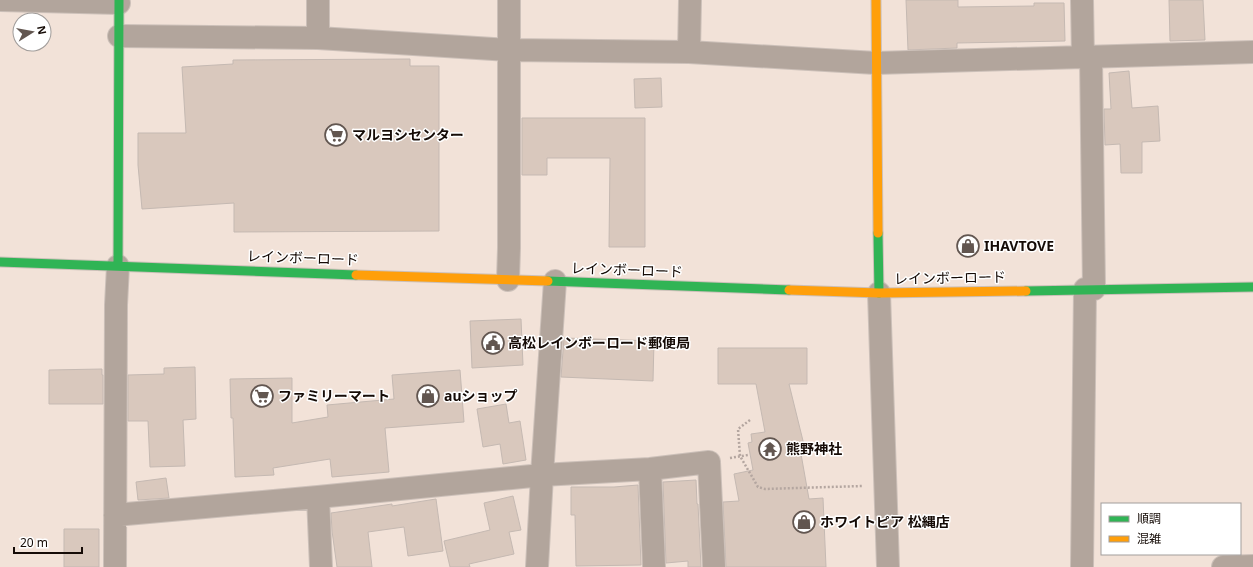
<svg xmlns="http://www.w3.org/2000/svg" width="1253" height="567" font-family="'Noto Sans','Noto Sans JP',sans-serif">
<style>
.building{fill:#d9c8bd;stroke:#c5b9b2}
.lines{fill:none;stroke-linecap:round;stroke-linejoin:round}
.street-casing{stroke:#ccc0b9;stroke-width:24}
.fast-casing{stroke:#ccc0b9;stroke-width:11}
.slow-casing{stroke:#ccc0b9;stroke-width:11}
.path{stroke:#b4a6a0;stroke-width:2.5;stroke-dasharray:2 2;stroke-linecap:butt}
.street{stroke:#b2a59c;stroke-width:22}
.fast{stroke:#30b455;stroke-width:9}
.slow{stroke:#ff9f0a;stroke-width:9}
.labels{text-anchor:middle;stroke-width:3;stroke-linejoin:round;paint-order:stroke}
.poi-label{font-size:14px;font-weight:bold;fill:#150b06;stroke:#fff;text-anchor:start}
.street-label{font-size:14px;fill:#150b06;stroke:#fff}
</style>
<rect width="100%" height="100%" fill="#f2e2d8"/>
<!-- building -->
<path class="building" d="M 906,0 L 958,0 L 958,7 L 1034,6 L 1034,3 L 1064,3 L 1065,41 L 957,43 L 957,48 L 908,50 Z
M 1169,0 L 1203,0 L 1205,40 L 1170,41 Z
M 410,59 L 410,66 L 439,66 L 439,231 L 234,232 L 234,203 L 142,209 L 138,165 L 138,133 L 186,133 L 182,67 L 233,64 L 233,60 Z
M 1129,71 L 1132,108 L 1158,106 L 1160,141 L 1142,142 L 1142,173 L 1121,173 L 1120,144 L 1105,145 L 1104,109 L 1111,109 L 1109,73 Z
M 661,78 L 662,107 L 635,108 L 634,79 Z
M 522,118 L 645,118 L 645,247 L 609,247 L 610,158 L 547,158 L 547,175 L 522,175 Z
M 521,319 L 523,365 L 472,368 L 470,321 Z
M 564,338 L 654,341 L 653,381 L 561,377 Z
M 718,348 L 807,348 L 807,384 L 789,384 L 806,453 L 801,454 L 809,499 L 823,498 L 826,567 L 726,567 L 723,502 L 739,501 L 734,474 L 753,470 L 748,443 L 752,442 L 751,434 L 765,432 L 756,384 L 718,384 Z
M 195,367 L 196,419 L 183,420 L 185,466 L 150,467 L 148,421 L 128,421 L 128,375 L 164,374 L 164,368 Z
M 102,369 L 102,375 L 103,375 L 103,404 L 49,404 L 49,370 Z
M 460,370 L 464,422 L 385,428 L 389,472 L 332,477 L 330,459 L 273,468 L 274,475 L 235,477 L 233,418 L 231,418 L 230,379 L 292,378 L 292,423 L 328,417 L 327,405 L 394,399 L 392,375 Z
M 506,404 L 509,423 L 520,421 L 526,460 L 503,464 L 500,444 L 483,447 L 477,409 Z
M 166,478 L 169,498 L 138,500 L 136,482 Z
M 696,480 L 697,504 L 698,504 L 701,567 L 688,567 L 688,561 L 666,563 L 663,482 Z
M 638,485 L 641,565 L 576,566 L 575,515 L 571,515 L 571,487 L 614,487 Z
M 513,496 L 521,530 L 509,532 L 514,554 L 469,564 L 470,567 L 450,567 L 444,541 L 490,530 L 484,503 Z
M 436,499 L 443,551 L 408,556 L 404,527 L 368,532 L 372,567 L 337,567 L 332,531 L 331,513 L 392,504 L 392,506 Z
M 64,529 L 99,529 L 99,567 L 64,567 Z"/>
<g class="lines">
<!-- street casing -->
<g class="street-casing">
<path id="street" d="M 0,0 L 119,3
M 318,0 L 318,38
M 1082,0 L 1083,58
M 119,36 L 318,38 L 509,50 L 689,52 L 876,63 L 1253,52
M 689,52 L 690,0
M 1091,58 L 1094,289
M 508,280 L 509,248 L 509,0
M 879,293 L 888,567
M 650,469 L 654,567
M 318,497 L 321,567
M 115,515 L 318,497 L 542,475 L 650,469 L 709,462 L 714,567
M 115,567 L 116,305 L 118,266
M 537,567 L 542,475 L 555,281
M 1082,567 L 1085,289
M 1223,567 L 1253,566"/>
</g>
<!-- fast casing -->
<g class="fast-casing">
<path id="fast" d="M 878,233 L 879,293
M 0,262 L 356,275
M 118,266 L 119,0
M 548,281 L 789,290
M 1026,291 L 1253,287"/>
</g>
<!-- slow casing -->
<g class="slow-casing">
<path id="slow" d="M 876,0 L 878,233
M 356,275 L 548,281
M 789,290 L 879,293 L 1026,291"/>
</g>
<!-- path -->
<path class="path" d="M 750,420 L 738,429 L 740,456 L 758,487 L 765,489 L 862,486
M 730,458 L 748,455"/>
<!-- street -->
<use href="#street" class="street"/>
<!-- fast -->
<use href="#fast" class="fast"/>
<!-- slow -->
<use href="#slow" class="slow"/>
</g>
<!-- icons -->
<defs>
<g id="supermarket-ring" transform="scale(1.15)"><circle r="9.5" fill="#fff" stroke="#625650" stroke-width="1.5"/><path d="M-6-5.5h2.5l.6 2H6L4.5 2H-2.5L-4.4-4H-6ZM-1.5 3.2a1.3 1.3 0 1 0 .1 0ZM3 3.2a1.3 1.3 0 1 0 .1 0Z" fill="#625650"/></g>
<g id="shop-ring" transform="scale(1.15)"><circle r="9.5" fill="#fff" stroke="#625650" stroke-width="1.5"/><path d="M-5-2.5h2.3a2.7 3.5 0 0 1 5.4 0H5L5.5 6h-11ZM-1.5-2.5h3a1.5 2.3 0 0 0-3 0Z" fill="#625650"/></g>
<g id="civic-ring" transform="scale(1.15)"><circle r="9.5" fill="#fff" stroke="#625650" stroke-width="1.5"/><path d="M-.6-6.5H3V-4.5H.6V-3L4-1V1h2V6H-6V1h2V-1L-.6-3ZM-1.2 2.5V6h2.4V2.5Z" fill="#625650"/></g>
<g id="temple-ring" transform="scale(1.15)"><circle r="9.5" fill="#fff" stroke="#625650" stroke-width="1.5"/><path d="M0-6L5-2H3V0L6.5 2.5H4V6H1.5V3h-3V6H-4V2.5H-6.5L-3 0V-2H-5Z" fill="#625650"/></g>
</defs>
<g fill-rule="evenodd">
<use href="#supermarket-ring" x="336" y="135"/>
<use href="#shop-ring" x="968" y="246"/>
<use href="#civic-ring" x="493" y="343"/>
<use href="#supermarket-ring" x="262" y="396"/>
<use href="#shop-ring" x="428" y="396"/>
<use href="#temple-ring" x="770" y="449"/>
<use href="#shop-ring" x="804" y="522"/>
</g>
<g class="labels">
<!-- poi labels -->
<g class="poi-label">
<text x="352" y="140">マルヨシセンター</text>
<text x="984" y="251">IHAVTOVE</text>
<text x="508" y="348">高松レインボーロード郵便局</text>
<text x="278" y="401">ファミリーマート</text>
<text x="444" y="401">auショップ</text>
<text x="786" y="454">熊野神社</text>
<text x="820" y="527">ホワイトピア 松縄店</text>
</g>
<!-- street labels -->
<g class="street-label">
<text transform="translate(303 258) rotate(2)" y="5">レインボーロード</text>
<text transform="translate(627 270) rotate(2)" y="5">レインボーロード</text>
<text transform="translate(950 278) rotate(-1)" y="5">レインボーロード</text>
</g>
</g>
<!-- legend -->
<rect x="1101" y="503" width="140" height="52" fill="#ffffff" stroke="#a19d9b"/>
<rect x="1109" y="516" width="20" height="6" fill="#30b455" stroke="#a19d9b"/>
<text x="1137" y="523" font-size="12" fill="#150b06">順調</text>
<rect x="1109" y="536" width="20" height="6" fill="#ff9f0a" stroke="#a19d9b"/>
<text x="1137" y="543" font-size="12" fill="#150b06">混雑</text>
<!-- north arrow -->
<g transform="translate(32 32) rotate(79)"><circle r="19" fill="#ffffff" stroke="#a19d9b"/>
<path d="M0-3L7 15L0 10L-7 15Z" fill="#625650"/>
<text y="-6" font-size="11" font-weight="bold" text-anchor="middle" fill="#150b06">N</text>
</g>
<!-- scale -->
<path d="M14 547v6h68v-6" fill="none" stroke="#150b06" stroke-width="2"/>
<text x="20" y="547" font-size="12" fill="#150b06" stroke="#ffffff" stroke-width="3" paint-order="stroke">20 m</text>
</svg>
